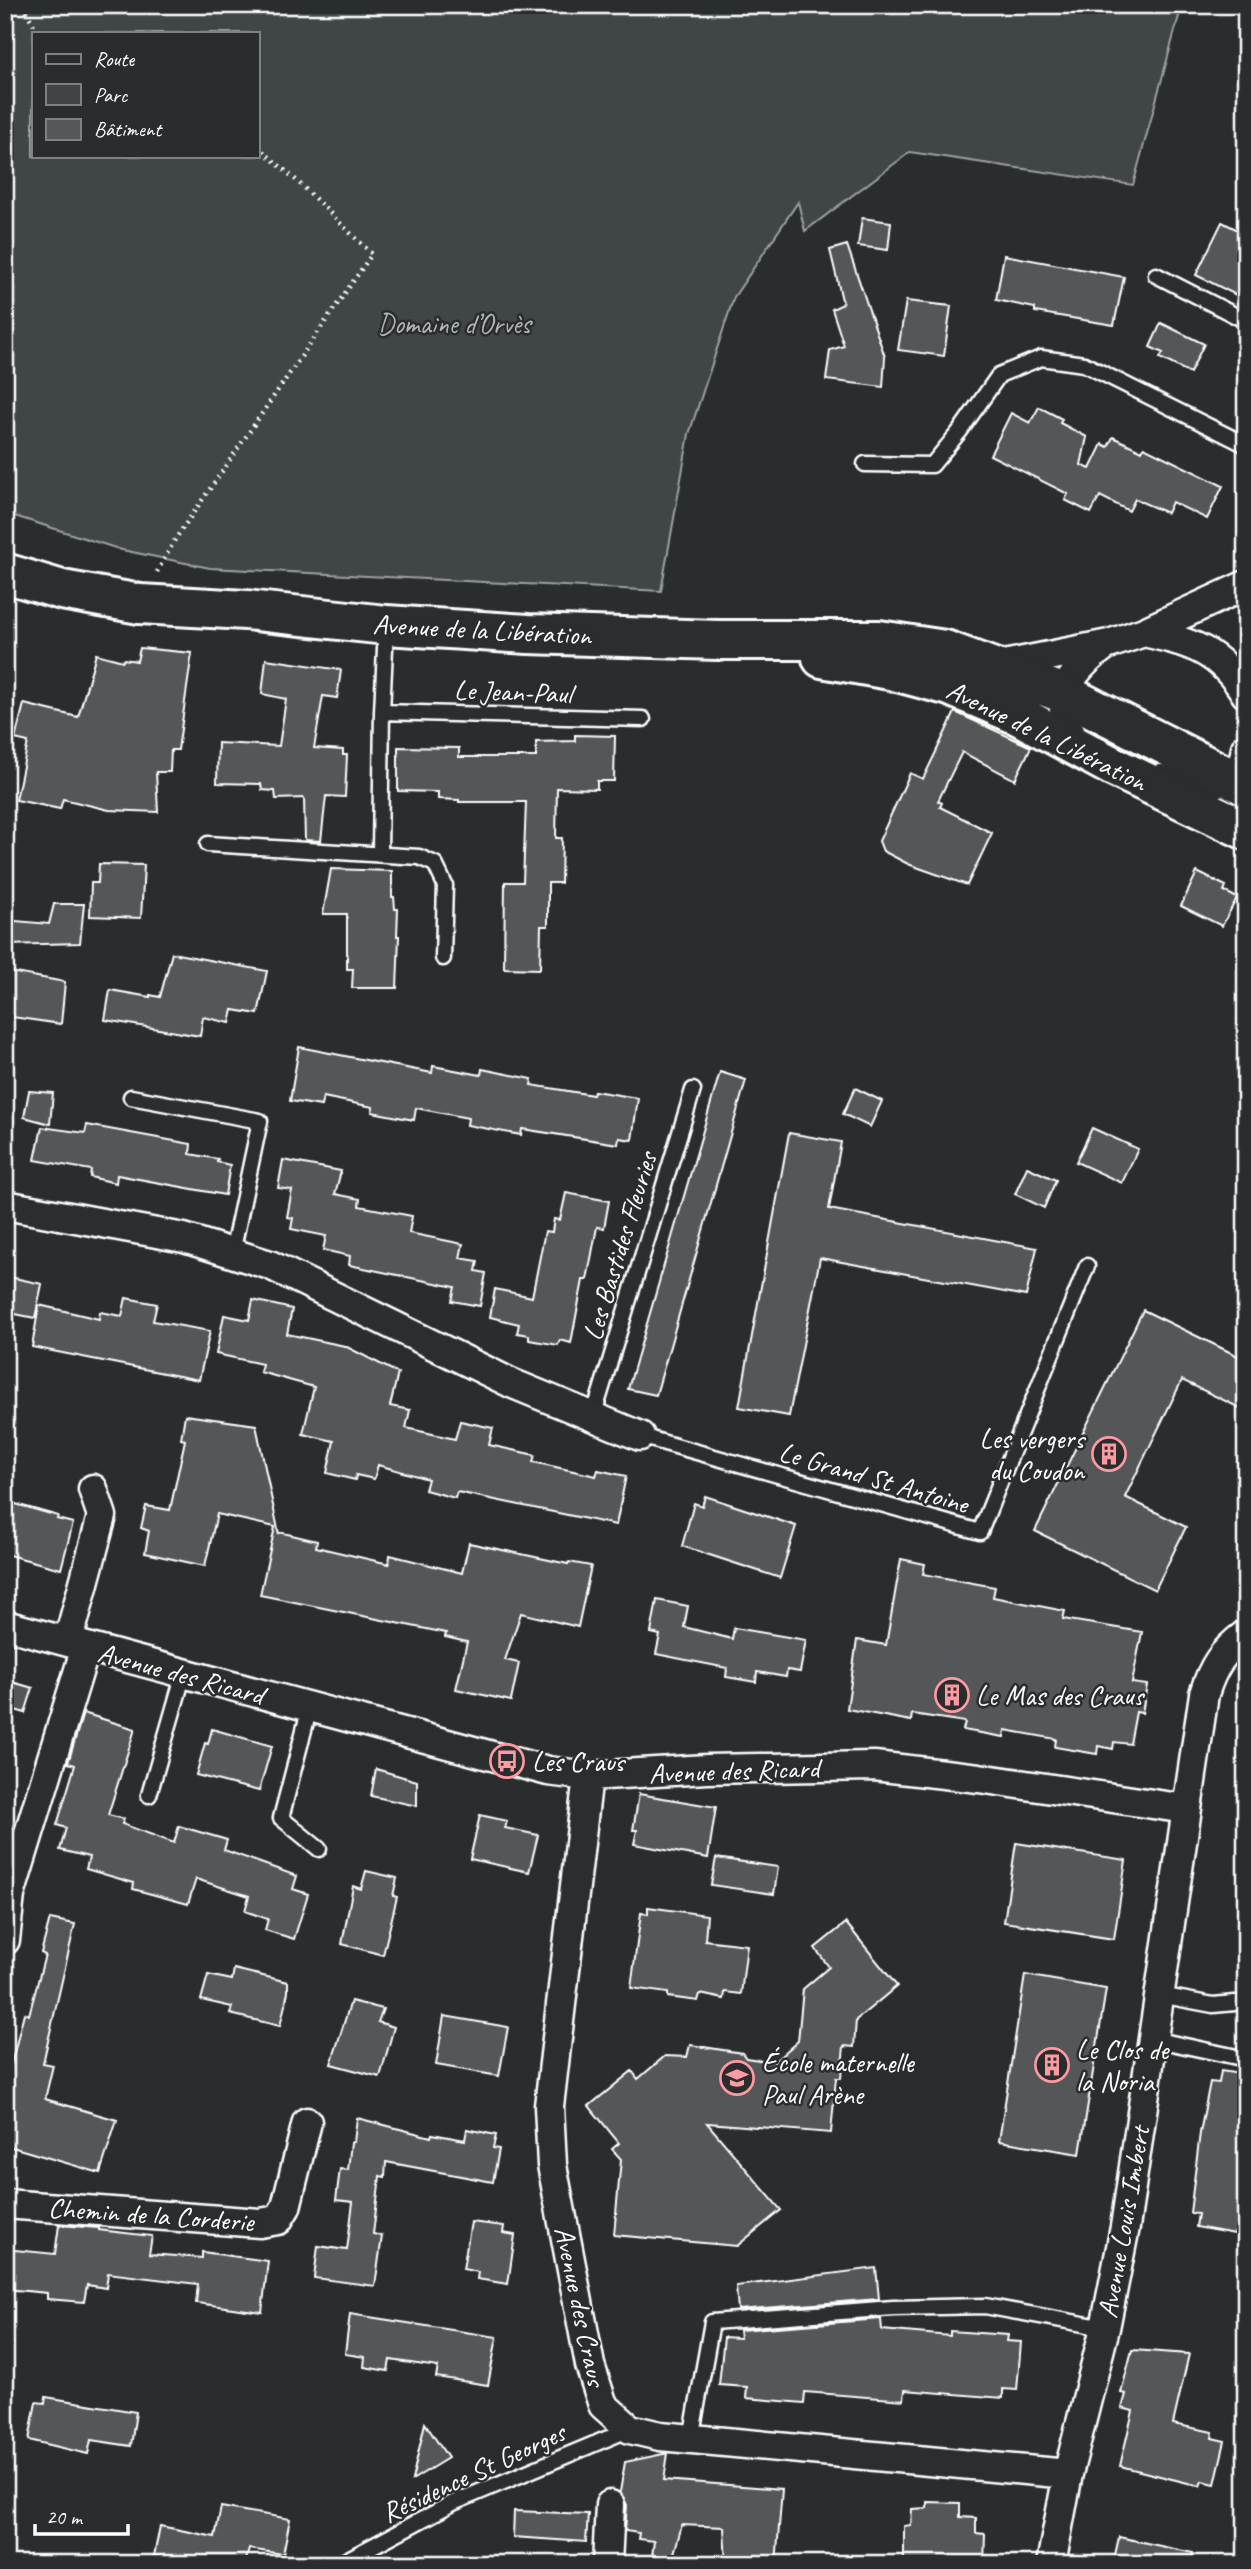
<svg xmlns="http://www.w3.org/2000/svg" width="1251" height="2569" font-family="Caveat,sans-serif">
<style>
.green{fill:#414445;stroke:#a0a2a2;stroke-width:2;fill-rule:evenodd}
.building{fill:#555758;stroke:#fff;stroke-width:2}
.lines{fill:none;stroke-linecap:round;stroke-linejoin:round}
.service-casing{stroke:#fff;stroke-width:19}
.minor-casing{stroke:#fff;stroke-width:33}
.primary-casing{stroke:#fff;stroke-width:44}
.path{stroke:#fff;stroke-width:4.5;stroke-dasharray:2 5;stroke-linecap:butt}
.service{stroke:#2a2d2e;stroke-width:14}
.minor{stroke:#2a2d2e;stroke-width:28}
.primary{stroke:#2a2d2e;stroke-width:38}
.labels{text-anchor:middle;stroke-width:5;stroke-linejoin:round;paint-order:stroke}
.park-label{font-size:28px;fill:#b3b4b5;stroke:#2a2d2e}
.street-label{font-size:28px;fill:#fff;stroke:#2a2d2e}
.poi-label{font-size:28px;fill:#fff;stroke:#2a2d2e;text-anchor:start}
</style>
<rect width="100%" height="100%" fill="#2a2d2e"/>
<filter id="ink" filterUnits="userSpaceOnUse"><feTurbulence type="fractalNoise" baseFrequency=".0143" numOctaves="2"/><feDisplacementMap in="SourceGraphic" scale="14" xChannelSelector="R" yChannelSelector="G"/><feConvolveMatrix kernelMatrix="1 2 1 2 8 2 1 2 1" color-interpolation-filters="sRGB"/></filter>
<g filter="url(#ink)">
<!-- green -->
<path class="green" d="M 5,5 L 1182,5 L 1133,185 L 910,152 L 805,231 L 798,202 L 734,297 L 689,434 L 661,591 L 210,568 L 122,550 L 5,513 ZM 33,33 L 257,33 L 257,156 L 33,156 Z"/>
<!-- building -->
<path class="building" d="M 862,218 L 891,222 L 888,250 L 858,246 Z
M 1222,222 L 1246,234 L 1246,300 L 1196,275 Z
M 847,245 L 885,357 L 883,387 L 826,380 L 830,350 L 844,346 L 832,309 L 843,304 L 830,250 Z
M 1004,255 L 1124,277 L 1114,325 L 1035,312 L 1035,308 L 996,300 Z
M 906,301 L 951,306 L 944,356 L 898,350 Z
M 1161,323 L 1204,344 L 1190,373 L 1160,358 L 1163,353 L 1150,347 Z
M 1039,407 L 1062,419 L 1060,423 L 1087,437 L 1081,465 L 1090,469 L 1102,444 L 1108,447 L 1113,437 L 1142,451 L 1144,447 L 1223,486 L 1207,519 L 1172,502 L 1167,513 L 1135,499 L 1129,511 L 1100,496 L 1091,513 L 1065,500 L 1068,494 L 990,455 L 1011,413 L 1030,423 Z
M 140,648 L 192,653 L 178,750 L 171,750 L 170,772 L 156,772 L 158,812 L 109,810 L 63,799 L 60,809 L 16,800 L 28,742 L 15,739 L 24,704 L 78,717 L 96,654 L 123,661 L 124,659 L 137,661 Z
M 266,659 L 341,670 L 337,698 L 323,696 L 314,748 L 343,750 L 343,755 L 347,755 L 345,797 L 326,796 L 321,841 L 305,840 L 304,798 L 276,799 L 275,791 L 262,790 L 261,784 L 217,783 L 218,743 L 279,746 L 286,699 L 262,694 Z
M 955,712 L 1031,747 L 1015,780 L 962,752 L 938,801 L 942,803 L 940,807 L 992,833 L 967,885 L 908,864 L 883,851 L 879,841 L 910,773 L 923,779 Z
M 575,735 L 615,736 L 614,781 L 597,781 L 597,789 L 557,788 L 556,838 L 562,838 L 561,883 L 548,883 L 548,926 L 541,926 L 540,969 L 504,968 L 505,882 L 523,882 L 526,802 L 459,802 L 459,800 L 438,799 L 438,792 L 398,791 L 398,747 L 459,748 L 459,757 L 536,757 L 536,742 L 575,741 Z
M 99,864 L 144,865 L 141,918 L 90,916 L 91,883 L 98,883 Z
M 331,869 L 392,871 L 392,897 L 394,897 L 395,909 L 398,909 L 397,936 L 399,936 L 397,988 L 352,988 L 353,969 L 347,969 L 347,914 L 323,914 Z
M 1197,872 L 1226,886 L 1224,891 L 1237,898 L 1222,926 L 1181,906 Z
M 54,904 L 84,904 L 80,943 L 5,945 L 5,920 L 49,924 Z
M 172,953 L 267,971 L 258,1014 L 233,1010 L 230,1023 L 203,1017 L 200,1036 L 105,1020 L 110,990 L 150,997 L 150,995 L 160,997 Z
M 5,971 L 65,982 L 61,1024 L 5,1016 Z
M 299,1047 L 432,1073 L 433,1066 L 481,1075 L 482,1069 L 532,1079 L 531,1085 L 593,1095 L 594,1091 L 638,1098 L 632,1140 L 619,1138 L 618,1144 L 522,1129 L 521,1135 L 467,1125 L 468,1118 L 416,1108 L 414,1120 L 372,1112 L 373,1107 L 323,1097 L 321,1106 L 290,1101 Z
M 720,1072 L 746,1080 L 656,1395 L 628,1389 Z
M 855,1088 L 882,1101 L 870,1127 L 843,1114 Z
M 29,1091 L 53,1093 L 50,1124 L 24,1117 Z
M 87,1125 L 191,1144 L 190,1154 L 218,1159 L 217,1162 L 230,1165 L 225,1195 L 117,1175 L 116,1183 L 90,1177 L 91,1170 L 35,1160 L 42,1127 L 85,1133 Z
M 1092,1128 L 1138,1149 L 1122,1183 L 1076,1162 Z
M 789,1133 L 841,1142 L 829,1209 L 1037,1248 L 1026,1296 L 820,1258 L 789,1416 L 739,1407 Z
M 283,1160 L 341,1171 L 335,1194 L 360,1199 L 359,1206 L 412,1216 L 409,1233 L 463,1244 L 460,1258 L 478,1261 L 476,1271 L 486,1273 L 480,1306 L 452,1301 L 455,1287 L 349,1265 L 350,1256 L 323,1250 L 326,1236 L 291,1229 L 293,1218 L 287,1217 L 292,1190 L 278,1188 Z
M 1027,1167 L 1056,1180 L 1044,1208 L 1015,1194 Z
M 566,1193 L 609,1201 L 604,1228 L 597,1227 L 587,1280 L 583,1280 L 571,1343 L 560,1340 L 558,1345 L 529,1340 L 529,1335 L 517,1333 L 519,1324 L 490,1317 L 495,1289 L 532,1297 L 545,1231 L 552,1232 L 554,1219 L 560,1220 Z
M 5,1276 L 42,1284 L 35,1318 L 5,1312 Z
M 126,1298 L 157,1304 L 153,1321 L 210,1331 L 199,1380 L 32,1347 L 39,1305 L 99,1319 L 100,1312 L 122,1316 Z
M 253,1300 L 292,1309 L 287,1334 L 345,1346 L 398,1373 L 390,1406 L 410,1410 L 406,1428 L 455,1439 L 460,1421 L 493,1428 L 489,1445 L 535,1455 L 533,1462 L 596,1476 L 598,1470 L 626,1476 L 616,1525 L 457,1492 L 455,1498 L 425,1490 L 428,1479 L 378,1465 L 374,1479 L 356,1475 L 355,1480 L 327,1473 L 334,1441 L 303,1434 L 314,1387 L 260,1372 L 262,1364 L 216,1354 L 224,1315 L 249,1320 Z
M 1143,1310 L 1246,1360 L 1246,1411 L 1182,1380 L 1125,1497 L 1186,1527 L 1155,1590 L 1035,1531 Z
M 185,1415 L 256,1425 L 279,1534 L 279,1532 L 317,1541 L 316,1547 L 389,1564 L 390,1555 L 462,1573 L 469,1543 L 568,1564 L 569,1562 L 591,1566 L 578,1627 L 521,1613 L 505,1660 L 519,1663 L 511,1701 L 456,1689 L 467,1642 L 445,1637 L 446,1633 L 260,1595 L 275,1527 L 217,1514 L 205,1566 L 145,1553 L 149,1531 L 141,1528 L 146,1506 L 170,1510 L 185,1440 L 181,1439 Z
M 705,1496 L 796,1526 L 780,1578 L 682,1546 L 694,1503 L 702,1506 Z
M 5,1501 L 58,1516 L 57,1519 L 73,1523 L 61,1569 L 5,1554 Z
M 901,1559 L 925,1564 L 923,1574 L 995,1587 L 993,1597 L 1065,1611 L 1063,1619 L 1142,1632 L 1132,1683 L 1147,1685 L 1142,1713 L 1136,1712 L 1130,1744 L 1114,1742 L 1113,1749 L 1098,1746 L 1097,1754 L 1055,1747 L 1056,1739 L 1005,1730 L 1004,1737 L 963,1730 L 965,1722 L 912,1714 L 911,1721 L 847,1709 L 857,1640 L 886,1645 Z
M 657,1600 L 688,1606 L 684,1627 L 732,1639 L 734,1628 L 806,1640 L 800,1672 L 787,1670 L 786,1677 L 757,1672 L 756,1682 L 726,1677 L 727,1668 L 656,1654 L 660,1635 L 651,1633 Z
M 5,1680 L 33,1688 L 25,1713 L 5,1707 Z
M 83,1713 L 135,1729 L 108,1815 L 124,1819 L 122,1824 L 174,1843 L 179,1826 L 227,1840 L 224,1850 L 297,1876 L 293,1889 L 308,1894 L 294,1939 L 265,1930 L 268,1919 L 245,1911 L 249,1896 L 196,1879 L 188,1904 L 133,1889 L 134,1883 L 86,1869 L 89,1857 L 60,1850 L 66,1828 L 57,1825 L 75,1765 L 68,1763 Z
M 212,1729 L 272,1746 L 259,1791 L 196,1775 L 205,1743 L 208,1744 Z
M 376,1769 L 417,1781 L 417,1806 L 371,1796 Z
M 639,1794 L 716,1807 L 708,1858 L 634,1844 L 637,1830 L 633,1830 Z
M 480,1815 L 507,1821 L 505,1828 L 538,1835 L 529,1872 L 470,1859 Z
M 1016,1843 L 1126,1860 L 1114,1939 L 1004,1922 Z
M 716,1858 L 778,1867 L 774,1894 L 711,1885 Z
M 366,1871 L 397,1878 L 393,1896 L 397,1897 L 383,1955 L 342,1944 L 353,1886 L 361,1889 Z
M 648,1907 L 707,1915 L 705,1940 L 747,1945 L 741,1994 L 725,1992 L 724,1999 L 700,1994 L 698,2001 L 668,1997 L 668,1993 L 631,1988 L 641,1913 L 648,1914 Z
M 50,1919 L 75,1924 L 43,2063 L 53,2065 L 45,2099 L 117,2120 L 100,2173 L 5,2145 L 5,2089 L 24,2013 L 29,2015 L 45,1955 L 41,1953 Z
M 846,1923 L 897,1986 L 856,2020 L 854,2047 L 844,2046 L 841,2078 L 836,2078 L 831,2133 L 707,2123 L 781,2210 L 737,2246 L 614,2235 L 621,2159 L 612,2149 L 619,2143 L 589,2106 L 632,2071 L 638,2079 L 665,2056 L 687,2057 L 690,2045 L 742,2053 L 746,2058 L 774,2062 L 798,2041 L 803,1989 L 829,1967 L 815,1948 Z
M 234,1969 L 288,1982 L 288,1992 L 280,2026 L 230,2014 L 232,2007 L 201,2000 L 208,1975 L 232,1980 Z
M 1025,1975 L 1106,1989 L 1080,2154 L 999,2141 Z
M 351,2001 L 383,2009 L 378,2022 L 394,2027 L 380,2077 L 331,2064 Z
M 444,2016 L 508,2027 L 499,2076 L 436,2065 Z
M 1221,2071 L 1246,2075 L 1246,2236 L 1196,2227 L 1198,2214 L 1190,2213 L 1200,2133 L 1210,2082 L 1219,2083 Z
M 357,2118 L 431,2137 L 432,2134 L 465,2140 L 467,2129 L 496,2135 L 493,2148 L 499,2149 L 493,2182 L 386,2162 L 385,2177 L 380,2176 L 373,2234 L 382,2236 L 375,2286 L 314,2278 L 318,2246 L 347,2250 L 353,2202 L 336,2200 L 340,2169 L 348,2170 L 351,2142 L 354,2142 Z
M 471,2222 L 504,2226 L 503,2233 L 515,2235 L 508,2284 L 477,2279 L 478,2272 L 463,2269 Z
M 59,2225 L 99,2228 L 99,2230 L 152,2236 L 149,2254 L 202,2258 L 202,2252 L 268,2261 L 262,2312 L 196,2303 L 198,2284 L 108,2273 L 106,2288 L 87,2285 L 84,2302 L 47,2299 L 47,2293 L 5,2289 L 5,2249 L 55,2254 Z
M 876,2268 L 879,2299 L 738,2310 L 736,2286 Z
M 350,2314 L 497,2337 L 488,2385 L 436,2377 L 438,2367 L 390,2360 L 388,2371 L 364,2367 L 365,2357 L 345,2354 Z
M 881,2319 L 882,2330 L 950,2336 L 950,2331 L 1008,2335 L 1007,2341 L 1021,2342 L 1017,2390 L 1003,2389 L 1003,2398 L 905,2390 L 904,2400 L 805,2392 L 804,2403 L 746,2398 L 747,2387 L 719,2385 L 724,2337 L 740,2338 L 739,2330 Z
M 1132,2350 L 1189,2354 L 1173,2424 L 1213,2432 L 1212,2438 L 1225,2441 L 1215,2484 L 1202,2481 L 1200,2486 L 1120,2466 L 1133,2411 L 1122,2408 L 1126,2394 L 1121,2393 Z
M 46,2397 L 136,2412 L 131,2446 L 91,2440 L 88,2454 L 29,2440 L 36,2402 L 45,2403 Z
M 425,2423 L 448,2458 L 412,2480 Z
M 668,2453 L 664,2480 L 782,2489 L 776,2564 L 726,2564 L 724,2527 L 682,2525 L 671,2564 L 651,2564 L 654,2541 L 638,2539 L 639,2533 L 625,2531 L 627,2505 L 620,2492 L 625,2462 Z
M 927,2502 L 960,2503 L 960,2517 L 976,2518 L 976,2533 L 985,2534 L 984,2564 L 904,2564 L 904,2526 L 911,2525 L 912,2509 L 927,2508 Z
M 221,2507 L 290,2519 L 283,2554 L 249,2549 L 245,2564 L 195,2564 L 154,2556 L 160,2526 L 215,2537 Z
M 514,2511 L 588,2514 L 586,2542 L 513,2537 Z
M 1119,2537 L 1193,2553 L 1192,2564 L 1113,2564 Z"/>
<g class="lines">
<!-- service casing -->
<g class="service-casing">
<path id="service" d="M 1156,275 L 1246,321
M 865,464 L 932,465 L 960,431 L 999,375 L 1041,358 L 1084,364 L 1246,445
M 382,712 L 643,719
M 208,844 L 419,857 L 435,864 L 445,885 L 443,958
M 380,853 L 382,712 L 386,627
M 131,1097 L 260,1121 L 232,1253
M 593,1417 L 693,1090
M 640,1436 L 980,1532 L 1087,1266
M 310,1707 L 281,1818 L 319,1849
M 149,1795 L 184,1673
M 1160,1995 L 1213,2005 L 1246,2002
M 1153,2039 L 1246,2059
M 691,2439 L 712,2322 L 893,2308 L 985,2306 L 1105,2328
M 339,2564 L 453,2503 L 630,2429"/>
</g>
<!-- minor casing -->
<g class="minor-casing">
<path id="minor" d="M 1144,632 C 1192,643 1219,650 1246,694
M 994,667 L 1109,644 L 1144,632 L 1246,585
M 1078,748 C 1050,701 1066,674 1106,645
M 1161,779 C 1184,784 1230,792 1242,764 C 1244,760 1245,753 1246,748
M 5,1205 L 184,1238 L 270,1265 L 511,1383 L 640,1436
M 5,1625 L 548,1771 L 588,1776 L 707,1769 L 874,1766 L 979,1778 L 1186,1809
M 68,1642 L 102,1516 L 93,1489
M 588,1776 L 549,2106 L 552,2165 L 590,2365 L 603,2405 L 630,2429 L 660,2436 L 1068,2474
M 5,1940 L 10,1895 L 86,1647
M 5,2204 L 260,2223 L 278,2220 L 286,2207 L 307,2122
M 607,2564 L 610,2505
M 1051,2564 L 1068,2474 L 1105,2328 L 1125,2227 L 1204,1694 C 1213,1666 1222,1652 1246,1634"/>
</g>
<!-- primary casing -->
<g class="primary-casing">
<path id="primary" d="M 5,573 L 62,590 L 140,604 L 246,610 L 386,625 L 528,634 L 718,640 L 879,640 L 945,650 L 1065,694 L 1246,786
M 822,658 L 890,670 L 950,686 L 1018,715 L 1114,767 L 1246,830"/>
</g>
<!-- path -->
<path class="path" d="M 23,5 L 37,31 L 41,33
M 157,572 L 176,538 L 372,254 L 296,180 L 257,146"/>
<!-- service -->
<use href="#service" class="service"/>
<!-- minor -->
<use href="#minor" class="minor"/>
<!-- primary -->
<use href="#primary" class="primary"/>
</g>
</g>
<!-- icons -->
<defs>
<g id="building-ring" transform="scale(1.75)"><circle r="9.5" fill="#2a2d2e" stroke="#ff9aa2" stroke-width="1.5"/><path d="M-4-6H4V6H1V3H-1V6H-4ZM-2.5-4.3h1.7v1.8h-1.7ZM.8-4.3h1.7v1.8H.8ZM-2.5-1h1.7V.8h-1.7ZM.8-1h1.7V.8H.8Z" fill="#ff9aa2"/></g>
<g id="bus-ring" transform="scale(1.75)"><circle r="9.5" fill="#2a2d2e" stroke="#ff9aa2" stroke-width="1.5"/><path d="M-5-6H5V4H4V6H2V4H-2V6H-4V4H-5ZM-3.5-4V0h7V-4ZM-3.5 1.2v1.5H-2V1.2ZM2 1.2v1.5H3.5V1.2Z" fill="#ff9aa2"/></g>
<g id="school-ring" transform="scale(1.75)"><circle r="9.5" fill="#2a2d2e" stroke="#ff9aa2" stroke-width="1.5"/><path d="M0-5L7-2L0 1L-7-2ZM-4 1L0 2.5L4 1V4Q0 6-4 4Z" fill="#ff9aa2"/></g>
</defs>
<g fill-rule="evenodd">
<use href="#building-ring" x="1109" y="1454"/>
<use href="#building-ring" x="952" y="1695"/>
<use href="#bus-ring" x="507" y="1761"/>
<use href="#building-ring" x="1052" y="2065"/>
<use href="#school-ring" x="737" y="2078"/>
</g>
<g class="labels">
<!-- park labels -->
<g class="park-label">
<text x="454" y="333">Domaine d’Orvès</text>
</g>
<!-- street labels -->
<g class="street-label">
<text transform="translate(482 629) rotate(3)" y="10">Avenue de la Libération</text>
<text transform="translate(513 691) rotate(2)" y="10">Le Jean-Paul</text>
<text transform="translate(1047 735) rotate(26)" y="10">Avenue de la Libération</text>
<text transform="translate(619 1246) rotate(-73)" y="10">Les Bastides Fleuries</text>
<text transform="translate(874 1477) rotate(16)" y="10">Le Grand St Antoine</text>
<text transform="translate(181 1673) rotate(15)" y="10">Avenue des Ricard</text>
<text transform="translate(734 1770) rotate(-2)" y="10">Avenue des Ricard</text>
<text transform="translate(151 2214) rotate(4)" y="10">Chemin de la Corderie</text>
<text transform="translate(1123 2222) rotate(-80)" y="10">Avenue Louis Imbert</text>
<text transform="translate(581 2306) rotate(78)" y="10">Avenue des Craus</text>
<text transform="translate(473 2472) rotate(-25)" y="10">Résidence St Georges</text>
</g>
<!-- poi labels -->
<g class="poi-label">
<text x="1084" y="1448" text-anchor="end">Les vergers<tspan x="1084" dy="32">du Coudon</tspan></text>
<text x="976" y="1705">Le Mas des Craus</text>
<text x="532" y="1771">Les Craus</text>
<text x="1076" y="2059">Le Clos de<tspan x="1076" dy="32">la Noria</tspan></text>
<text x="762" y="2072">École maternelle<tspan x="762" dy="32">Paul Arène</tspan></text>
</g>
</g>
<!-- margin -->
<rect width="1251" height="2569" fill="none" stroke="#2a2d2e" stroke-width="28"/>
<rect x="14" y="14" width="1223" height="2541" fill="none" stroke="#fff" stroke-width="2.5" filter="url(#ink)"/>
<!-- legend -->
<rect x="32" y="32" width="228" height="126" fill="#2a2d2e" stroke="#7f8182" stroke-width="2"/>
<rect x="46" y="54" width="35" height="10" fill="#2a2d2e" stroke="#7f8182" stroke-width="2"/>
<text x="94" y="66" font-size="21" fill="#ffffff">Route</text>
<rect x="46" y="84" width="35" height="21" fill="#414445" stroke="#7f8182" stroke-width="2"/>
<text x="94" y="102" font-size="21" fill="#ffffff">Parc</text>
<rect x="46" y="119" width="35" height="21" fill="#555758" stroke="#7f8182" stroke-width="2"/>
<text x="94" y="136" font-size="21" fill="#ffffff">Bâtiment</text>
<!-- scale -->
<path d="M35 2524v10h93v-10" fill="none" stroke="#ffffff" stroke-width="3.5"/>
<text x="46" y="2524" font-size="21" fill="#ffffff" stroke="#2a2d2e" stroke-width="5" paint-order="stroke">20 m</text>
</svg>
